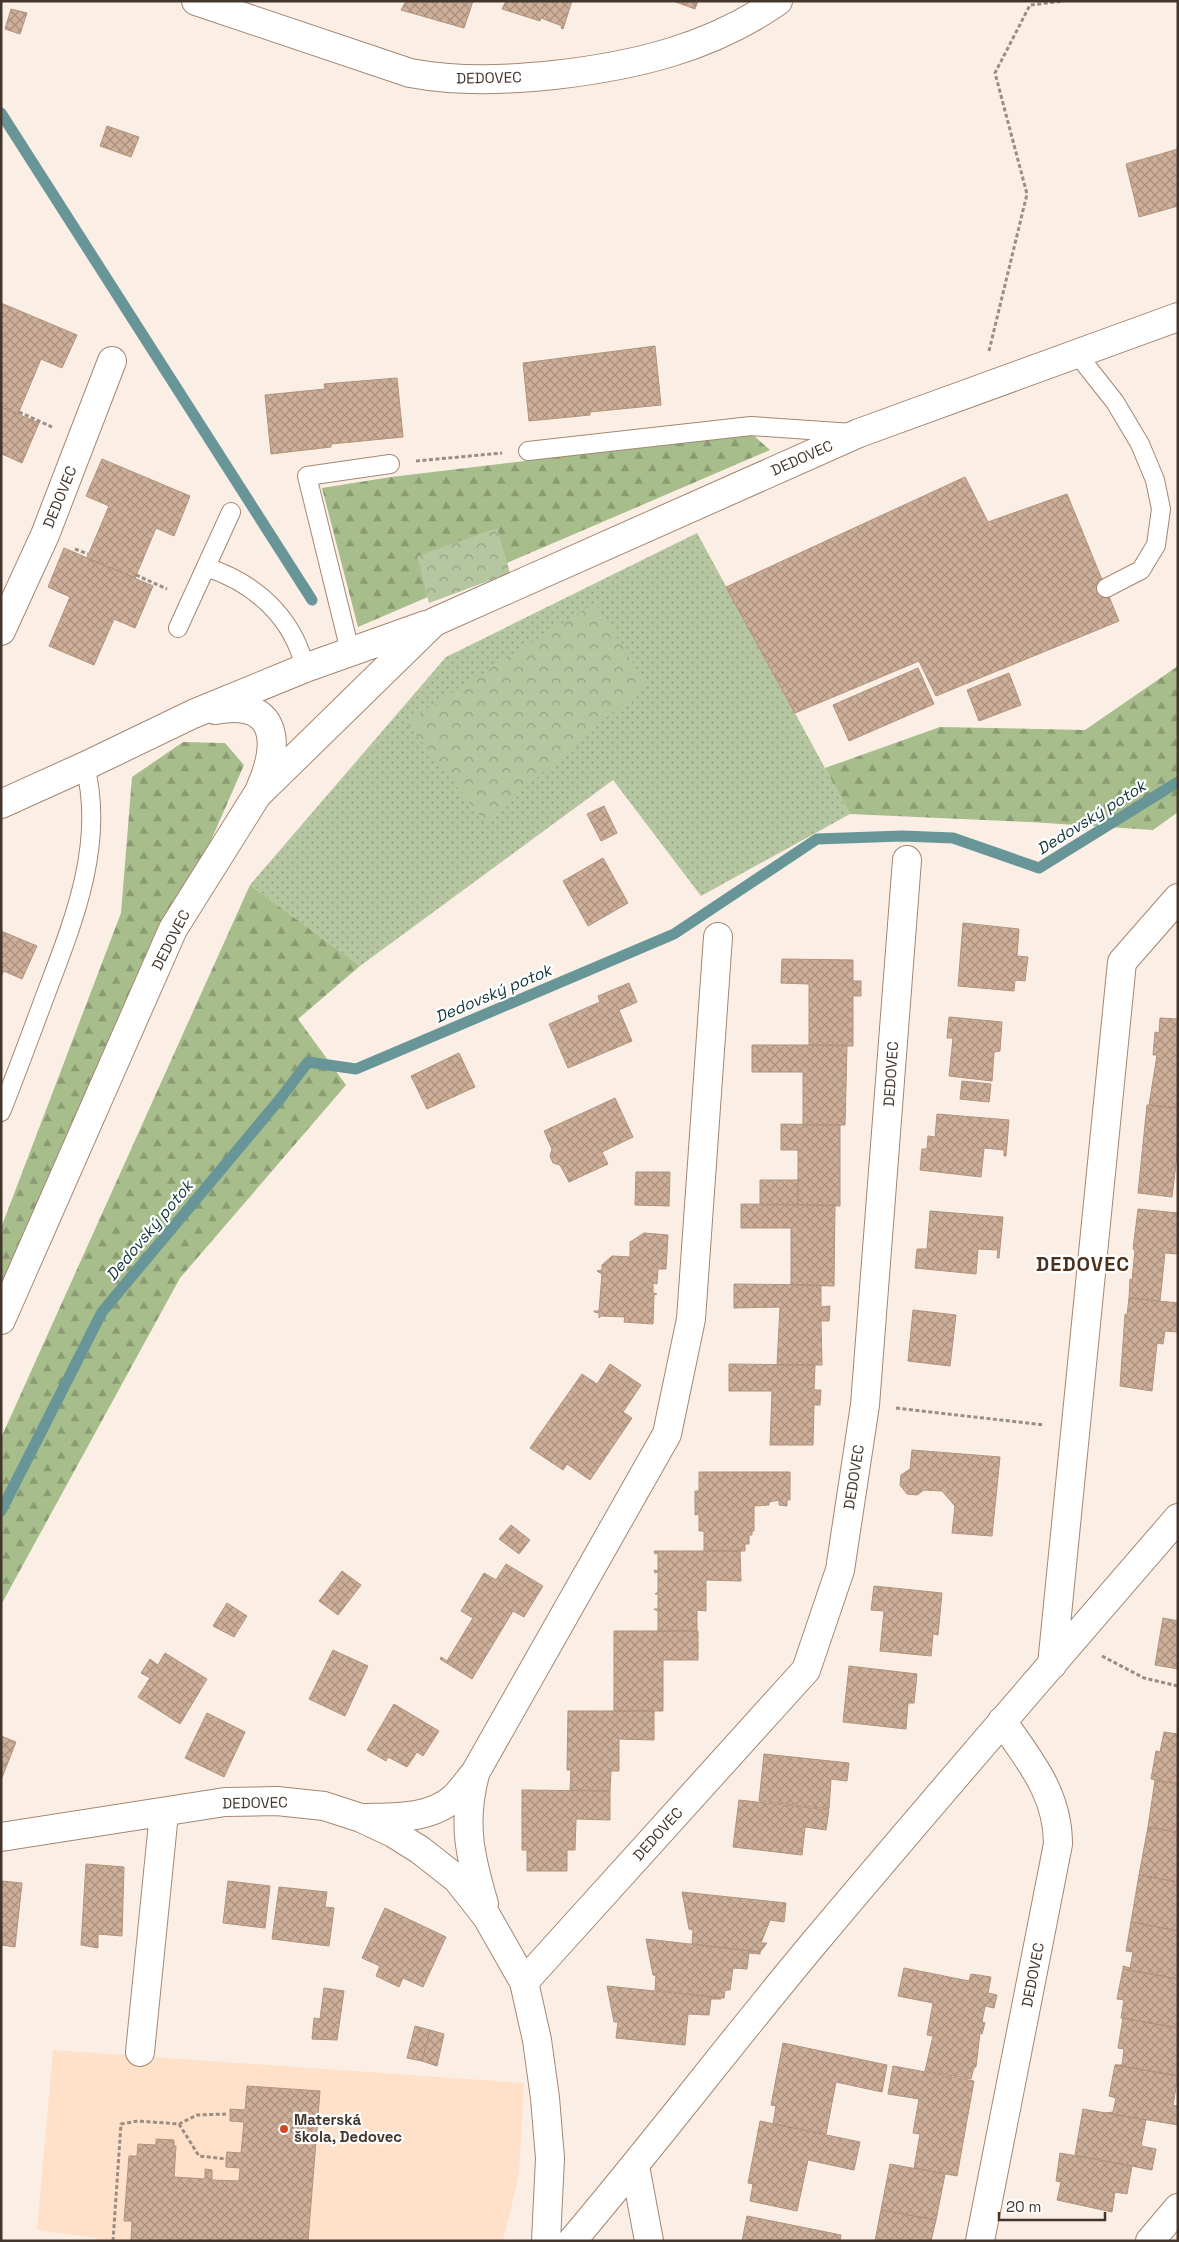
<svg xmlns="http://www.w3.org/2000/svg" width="1179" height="2242" font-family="'Space Grotesk',sans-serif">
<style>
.built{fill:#ffe0c9}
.grass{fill:url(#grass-dots)}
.forest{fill:url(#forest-firs)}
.park{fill:url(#park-crowns)}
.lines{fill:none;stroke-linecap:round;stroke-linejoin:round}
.stream{stroke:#689698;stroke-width:11}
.building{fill:url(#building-cross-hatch);stroke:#b1937d}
.service-casing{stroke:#a48772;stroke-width:20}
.minor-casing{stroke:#a48772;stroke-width:30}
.path{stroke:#9a8d84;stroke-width:3;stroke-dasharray:4 2.5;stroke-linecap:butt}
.service{stroke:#fff;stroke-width:18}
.minor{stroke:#fff;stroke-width:28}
.poi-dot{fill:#d04723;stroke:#fefefe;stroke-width:2}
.labels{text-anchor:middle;stroke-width:4.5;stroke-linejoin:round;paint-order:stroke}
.street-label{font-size:15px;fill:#42352c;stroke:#fefefe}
.poi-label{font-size:15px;font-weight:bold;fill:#42352c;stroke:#fefefe;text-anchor:start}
.water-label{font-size:16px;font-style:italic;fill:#103538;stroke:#fefefe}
.district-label{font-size:20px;font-weight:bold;letter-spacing:1px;fill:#4a321e;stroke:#fefefe}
</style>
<defs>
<pattern id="grass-dots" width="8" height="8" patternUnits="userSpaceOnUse" patternTransform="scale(1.25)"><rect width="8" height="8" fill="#b6c6a0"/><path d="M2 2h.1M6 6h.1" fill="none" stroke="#96a283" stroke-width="1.8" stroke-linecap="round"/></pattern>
<pattern id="forest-firs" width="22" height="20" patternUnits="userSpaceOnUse" patternTransform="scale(1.25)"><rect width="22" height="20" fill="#a7bd8b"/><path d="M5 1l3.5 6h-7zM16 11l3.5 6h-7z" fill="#8a9a72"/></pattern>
<pattern id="park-crowns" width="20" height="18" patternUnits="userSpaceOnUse" patternTransform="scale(1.25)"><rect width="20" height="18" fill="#b6c6a0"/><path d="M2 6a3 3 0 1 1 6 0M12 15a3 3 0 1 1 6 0" fill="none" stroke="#96a283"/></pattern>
<pattern id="building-cross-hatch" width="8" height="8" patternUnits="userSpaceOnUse" patternTransform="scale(1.25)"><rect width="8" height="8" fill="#ceaf99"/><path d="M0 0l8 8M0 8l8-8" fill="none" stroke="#a98f7d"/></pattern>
</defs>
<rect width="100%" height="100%" fill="#fbefe5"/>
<!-- built -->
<path class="built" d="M 53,2050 L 524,2083 L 519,2175 L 503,2241 L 96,2241 L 96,2238 L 37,2230 Z"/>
<!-- grass -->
<path class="grass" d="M 697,533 L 850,814 L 701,896 L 613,780 L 360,966 L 250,885 L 446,657 Z"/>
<!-- forest -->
<path class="forest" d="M 752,434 L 770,450 L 358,627 L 322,488 L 391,477 Z
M 1178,666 L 1178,812 L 1153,830 L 1030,822 L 850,814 L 825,768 L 940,727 L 1085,730 Z
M 183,742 L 225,743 L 244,765 L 1,1320 L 1,1228 L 121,913 L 132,777 Z
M 250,885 L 360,966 L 298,1019 L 346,1085 L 180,1278 L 1,1605 L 1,1438 Z"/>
<!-- park -->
<path class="park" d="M 497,528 L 510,573 L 429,603 L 417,556 Z
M 595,603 L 646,684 L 485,822 L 406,722 Z"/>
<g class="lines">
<!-- stream -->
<path class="stream" d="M 1,113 L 312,600
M 1,1511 L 102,1312 L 280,1099 L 308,1062 L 356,1069 L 674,934 L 817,839 L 902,836 L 953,838 L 1039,868 L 1178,782"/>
</g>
<!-- building -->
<path class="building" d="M 406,1 L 473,1 L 464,28 L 401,10 Z
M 506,1 L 572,1 L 563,29 L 561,28 L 562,26 L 541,18 L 540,21 L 502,9 Z
M 673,1 L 698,1 L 695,9 Z
M 11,9 L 27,13 L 20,34 L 5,29 Z
M 107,126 L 139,137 L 131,157 L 100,146 Z
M 1178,149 L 1178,206 L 1139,217 L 1126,164 Z
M 1,303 L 77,335 L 62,368 L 41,359 L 18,414 L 1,407 Z
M 655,346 L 661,405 L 590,412 L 590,415 L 529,421 L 523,363 Z
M 397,378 L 403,437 L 331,444 L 331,447 L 271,454 L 265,395 L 325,389 L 324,384 Z
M 1,407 L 39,423 L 22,463 L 2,454 L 1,456 Z
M 102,459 L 190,496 L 174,536 L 156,528 L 135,578 L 87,558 L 109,506 L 86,496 Z
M 965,477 L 988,522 L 1067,494 L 1119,621 L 936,696 L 919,661 L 795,713 L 726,587 Z
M 64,548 L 153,586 L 135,628 L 114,619 L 94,665 L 49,646 L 70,597 L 48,587 Z
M 918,668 L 934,704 L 849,741 L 833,705 Z
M 1009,673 L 1021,705 L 979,721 L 967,690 Z
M 604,806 L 617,833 L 601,841 L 587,814 Z
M 603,858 L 628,903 L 588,926 L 563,881 Z
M 963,923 L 1019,929 L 1017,956 L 1028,957 L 1025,981 L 1015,980 L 1014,991 L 958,986 Z
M 1,931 L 37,946 L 22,979 L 4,971 L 1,976 Z
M 782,959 L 853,960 L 853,981 L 861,981 L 861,996 L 853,996 L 853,1046 L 809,1045 L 809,984 L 781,983 Z
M 629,983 L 637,1002 L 619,1010 L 632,1041 L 568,1068 L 549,1024 L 600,1002 L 598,996 Z
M 949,1017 L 1002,1022 L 1000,1051 L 994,1052 L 992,1081 L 949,1076 L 953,1038 L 947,1038 Z
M 1160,1018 L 1178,1019 L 1178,1108 L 1149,1105 L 1157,1055 L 1153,1055 L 1155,1032 L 1159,1033 Z
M 752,1045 L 847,1045 L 845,1125 L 803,1125 L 803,1072 L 752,1072 Z
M 459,1053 L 475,1087 L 427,1109 L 411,1076 Z
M 962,1081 L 991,1084 L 989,1102 L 960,1099 Z
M 615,1098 L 633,1137 L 602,1152 L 608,1164 L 569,1182 L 560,1165 L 553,1163 L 550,1156 L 552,1149 L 544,1131 Z
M 1147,1105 L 1178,1108 L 1178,1147 L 1172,1197 L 1138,1193 Z
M 937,1114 L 1009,1120 L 1006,1156 L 1004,1156 L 1004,1150 L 984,1148 L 981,1177 L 920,1170 L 922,1149 L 927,1149 L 928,1136 L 935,1137 Z
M 781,1124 L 840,1125 L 840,1206 L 798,1205 L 798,1150 L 781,1150 Z
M 636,1172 L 670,1172 L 669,1206 L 635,1205 Z
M 760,1180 L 798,1180 L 798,1205 L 760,1205 Z
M 741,1204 L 835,1205 L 834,1286 L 791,1285 L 791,1228 L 741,1228 Z
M 1138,1209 L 1178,1213 L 1178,1254 L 1165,1253 L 1160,1301 L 1129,1298 L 1130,1279 L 1132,1280 L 1135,1250 L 1133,1249 Z
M 930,1211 L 1003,1217 L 999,1258 L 997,1258 L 998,1250 L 978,1249 L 976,1274 L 915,1268 L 917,1249 L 927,1249 Z
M 644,1233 L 668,1235 L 666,1269 L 658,1269 L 657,1284 L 653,1283 L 653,1293 L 657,1294 L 654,1295 L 653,1324 L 624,1322 L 625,1317 L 601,1316 L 599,1318 L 599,1313 L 594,1312 L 594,1311 L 599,1311 L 602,1274 L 597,1271 L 602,1270 L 602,1265 L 612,1256 L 630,1257 L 630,1242 Z
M 734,1284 L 821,1285 L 821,1307 L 830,1306 L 829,1321 L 821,1321 L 822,1365 L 777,1365 L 780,1307 L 734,1308 Z
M 1129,1298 L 1178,1303 L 1178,1332 L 1165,1331 L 1163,1344 L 1157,1343 L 1152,1391 L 1120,1386 L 1125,1314 L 1127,1315 Z
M 913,1310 L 956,1315 L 950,1366 L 908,1361 Z
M 610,1364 L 641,1385 L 623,1412 L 632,1418 L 590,1480 L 567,1464 L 563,1470 L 530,1448 L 582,1374 L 597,1384 Z
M 729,1364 L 815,1365 L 814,1390 L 821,1390 L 820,1405 L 814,1405 L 813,1445 L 770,1445 L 772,1391 L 729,1391 Z
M 912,1450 L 1000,1457 L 992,1536 L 952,1533 L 955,1506 L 942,1491 L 924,1490 L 917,1495 L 907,1494 L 900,1485 L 901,1475 L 910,1469 Z
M 699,1472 L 790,1472 L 790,1500 L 787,1500 L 787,1506 L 779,1505 L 779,1500 L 769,1502 L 769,1505 L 754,1506 L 754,1531 L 752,1531 L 752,1535 L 749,1535 L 749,1544 L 745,1544 L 745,1551 L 704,1551 L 704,1531 L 699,1531 L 699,1514 L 695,1515 L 695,1491 L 699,1491 Z
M 511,1525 L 530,1540 L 519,1554 L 499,1539 Z
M 654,1551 L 740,1551 L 741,1581 L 706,1580 L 706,1611 L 697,1610 L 697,1631 L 658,1631 L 658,1611 L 654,1609 L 658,1609 L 658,1594 L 655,1594 L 658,1592 L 658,1572 L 655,1573 L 654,1570 L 658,1571 L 658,1553 L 655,1554 Z
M 506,1564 L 543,1586 L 524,1617 L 513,1611 L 472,1679 L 440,1659 L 441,1657 L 447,1661 L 473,1618 L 461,1611 L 484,1573 L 496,1580 Z
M 342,1571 L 361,1585 L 338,1615 L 319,1601 Z
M 874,1586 L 942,1593 L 938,1635 L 933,1634 L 931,1656 L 880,1651 L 884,1611 L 871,1610 Z
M 227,1603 L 247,1616 L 234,1637 L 213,1626 Z
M 1163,1618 L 1178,1621 L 1178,1669 L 1155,1665 Z
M 614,1631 L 698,1631 L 698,1660 L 663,1660 L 663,1711 L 614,1711 Z
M 333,1650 L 368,1666 L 345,1716 L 309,1699 Z
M 165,1653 L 207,1679 L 180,1724 L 138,1697 L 150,1678 L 141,1673 L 150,1659 L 158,1665 Z
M 849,1666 L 917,1674 L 914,1703 L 908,1703 L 906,1729 L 843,1722 Z
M 394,1704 L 439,1731 L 423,1756 L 417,1752 L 407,1767 L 388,1757 L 386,1761 L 367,1750 Z
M 568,1711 L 654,1711 L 654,1740 L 619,1739 L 619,1771 L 611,1771 L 610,1791 L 570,1790 L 571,1770 L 567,1770 Z
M 207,1713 L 245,1732 L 224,1777 L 185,1758 Z
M 1164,1732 L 1178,1734 L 1178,1784 L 1151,1779 L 1156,1751 L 1160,1752 Z
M 1,1736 L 16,1742 L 1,1780 Z
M 764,1754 L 849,1763 L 847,1781 L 831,1779 L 829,1809 L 759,1801 Z
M 1155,1780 L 1178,1784 L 1178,1832 L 1148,1827 Z
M 522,1790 L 610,1791 L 610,1820 L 576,1819 L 575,1850 L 567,1850 L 567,1871 L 527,1871 L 527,1850 L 522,1850 Z
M 739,1800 L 829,1810 L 826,1830 L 805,1827 L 802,1855 L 733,1847 Z
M 1148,1827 L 1178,1833 L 1178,1882 L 1139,1875 Z
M 86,1864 L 124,1867 L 122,1936 L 98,1934 L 98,1948 L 81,1945 Z
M 1139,1875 L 1178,1882 L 1178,1931 L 1131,1922 Z
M 1,1881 L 22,1883 L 15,1947 L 1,1945 Z
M 228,1881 L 270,1886 L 265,1928 L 223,1923 Z
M 279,1887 L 327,1892 L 325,1907 L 334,1908 L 329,1946 L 272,1939 Z
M 682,1892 L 786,1903 L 784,1922 L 770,1920 L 761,1943 L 767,1943 L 760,1952 L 692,1944 L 693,1930 L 689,1929 Z
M 385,1908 L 446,1937 L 423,1987 L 403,1978 L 399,1987 L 376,1976 L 380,1966 L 362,1958 Z
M 1131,1922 L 1178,1931 L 1178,1979 L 1123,1969 L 1123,1966 L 1130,1968 L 1133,1952 L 1126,1951 Z
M 646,1939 L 760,1952 L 760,1954 L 749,1953 L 747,1969 L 733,1968 L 730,1990 L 725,1990 L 724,1998 L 655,1990 L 656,1976 L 653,1975 Z
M 904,1968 L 969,1981 L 971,1974 L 991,1977 L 988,1993 L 997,1995 L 994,2008 L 985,2006 L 982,2022 L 985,2023 L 982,2034 L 980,2033 L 976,2067 L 974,2067 L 971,2079 L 925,2071 L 933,2036 L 927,2035 L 933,2003 L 898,1996 Z
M 1123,1969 L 1178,1979 L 1178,2028 L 1121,2018 L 1124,2000 L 1117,1999 Z
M 607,1986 L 721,1998 L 721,1999 L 711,1999 L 709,2015 L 688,2014 L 685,2045 L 616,2038 L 618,2022 L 614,2022 Z
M 324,1988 L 344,1991 L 337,2040 L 312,2039 L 314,2018 L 320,2019 Z
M 1123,2018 L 1178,2028 L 1178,2076 L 1115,2065 L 1122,2065 L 1124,2049 L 1118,2048 Z
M 415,2026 L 430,2030 L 422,2061 L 407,2058 Z
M 430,2030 L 444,2034 L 437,2066 L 422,2061 Z
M 783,2043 L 887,2065 L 882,2092 L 836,2082 L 826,2134 L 773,2124 L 776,2106 L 771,2105 Z
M 1115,2065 L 1178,2076 L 1173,2105 L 1178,2106 L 1178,2125 L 1106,2113 L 1113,2112 L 1116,2098 L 1109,2096 Z
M 893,2066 L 974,2081 L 957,2176 L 914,2168 L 920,2134 L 913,2133 L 919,2099 L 888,2094 Z
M 247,2086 L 320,2091 L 308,2241 L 131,2241 L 132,2221 L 124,2221 L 129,2156 L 137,2156 L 138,2144 L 156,2145 L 156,2139 L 174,2140 L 174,2146 L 176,2146 L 174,2177 L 205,2179 L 205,2169 L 212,2170 L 212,2180 L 239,2181 L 240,2168 L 226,2167 L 226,2159 L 227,2152 L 241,2153 L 244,2122 L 230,2121 L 230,2109 L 245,2110 Z
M 1083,2109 L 1146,2120 L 1141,2146 L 1156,2149 L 1152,2170 L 1075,2155 Z
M 760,2121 L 860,2142 L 854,2170 L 808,2160 L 797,2211 L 750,2201 L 753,2184 L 748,2183 Z
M 1060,2153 L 1132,2166 L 1127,2194 L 1115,2192 L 1112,2212 L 1057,2200 L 1061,2182 L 1056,2181 Z
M 890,2164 L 945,2174 L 936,2220 L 881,2210 Z
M 881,2210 L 936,2220 L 931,2241 L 875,2241 Z
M 747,2216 L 841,2235 L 840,2241 L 742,2241 Z"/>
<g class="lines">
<!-- service casing -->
<g class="service-casing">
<path id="service" d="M 1077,354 L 1115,402 L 1140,444 L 1155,480 L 1161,509 L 1156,545 L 1141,570 L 1106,588
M 528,451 L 751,426 L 853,433
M 206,567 C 255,583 293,617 305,668
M 178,628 L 231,512
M 350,651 L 307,476 L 390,464
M 1,1112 C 17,1072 32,1031 47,991 C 74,920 105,843 85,766"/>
</g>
<!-- minor casing -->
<g class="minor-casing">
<path id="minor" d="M 196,1 L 410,73 C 459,82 505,80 554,75 C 634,66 711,48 778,1
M 1,631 L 45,535 L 112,361
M 215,710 C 278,698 281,743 260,789
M 1,804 L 85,766 L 193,714 L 305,668 L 426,625
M 1,1320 L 173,929 L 257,795 L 434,622 L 859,433 L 1178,317
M 1052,1665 L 1122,962 L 1178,898
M 475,1774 C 462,1824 470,1856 484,1904
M 361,1818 C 393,1817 430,1820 455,1797 C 462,1790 468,1781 475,1773 L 667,1434 L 691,1319 L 718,937
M 1,1837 L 225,1802 L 277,1801 L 324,1806 L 361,1818 L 393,1833 L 420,1850 L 457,1879 L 487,1917 L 524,1982 L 537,2040 L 545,2098 L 550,2158 L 546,2241
M 524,1982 L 806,1670 L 840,1570 L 865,1405 L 907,860
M 140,2052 L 164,1813
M 635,2166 L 649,2241
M 572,2241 C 655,2143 732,2041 814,1943 C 934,1800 1056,1659 1178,1518
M 980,2241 L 1058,1844 C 1058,1794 1030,1761 1002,1721
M 1150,2241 L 1178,2208"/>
</g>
<!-- path -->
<path class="path" d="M 989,351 L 1027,194 L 995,73 L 1030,5 L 1064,1
M 19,412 L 52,427
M 416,461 L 502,453
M 75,549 L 88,554
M 136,575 L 167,589
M 896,1408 L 1044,1425
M 1102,1656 L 1144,1678 L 1178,1686
M 179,2124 L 199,2156 L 226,2159
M 113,2241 L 121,2124 L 138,2121 L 179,2124 L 197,2115 L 226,2114"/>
<!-- service -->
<use href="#service" class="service"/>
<!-- minor -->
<use href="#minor" class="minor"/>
</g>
<!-- markers -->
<circle class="poi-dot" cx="284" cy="2129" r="5"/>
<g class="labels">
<!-- street labels -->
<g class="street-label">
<text transform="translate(489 78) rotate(-1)" y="5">DEDOVEC</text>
<text transform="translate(802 458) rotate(-24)" y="5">DEDOVEC</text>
<text transform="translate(60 497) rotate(-68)" y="5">DEDOVEC</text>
<text transform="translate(171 940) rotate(-63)" y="5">DEDOVEC</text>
<text transform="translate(891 1074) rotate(-86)" y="5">DEDOVEC</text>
<text transform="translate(854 1477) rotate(-81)" y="5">DEDOVEC</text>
<text transform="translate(255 1803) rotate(-1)" y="5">DEDOVEC</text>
<text transform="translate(658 1834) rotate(-48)" y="5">DEDOVEC</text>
<text transform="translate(1033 1975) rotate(-79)" y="5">DEDOVEC</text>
</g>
<!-- poi labels -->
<g class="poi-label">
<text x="294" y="2125">Materská<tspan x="294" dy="17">škola, Dedovec</tspan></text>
</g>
<!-- water labels -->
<g class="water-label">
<text transform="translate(1091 817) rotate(-32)" y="6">Dedovský potok</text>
<text transform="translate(493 993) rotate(-23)" y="6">Dedovský potok</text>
<text transform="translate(149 1230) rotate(-50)" y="6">Dedovský potok</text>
</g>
<!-- district labels -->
<g class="district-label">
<text x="1083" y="1271">DEDOVEC</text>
</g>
</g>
<!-- border -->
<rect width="1179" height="2242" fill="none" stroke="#42352c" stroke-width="5"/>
<!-- scale -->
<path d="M999 2212v8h106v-8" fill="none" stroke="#42352c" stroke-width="2.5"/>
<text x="1006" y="2212" font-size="15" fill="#42352c" stroke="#fefefe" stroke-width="4" paint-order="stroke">20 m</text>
</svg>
